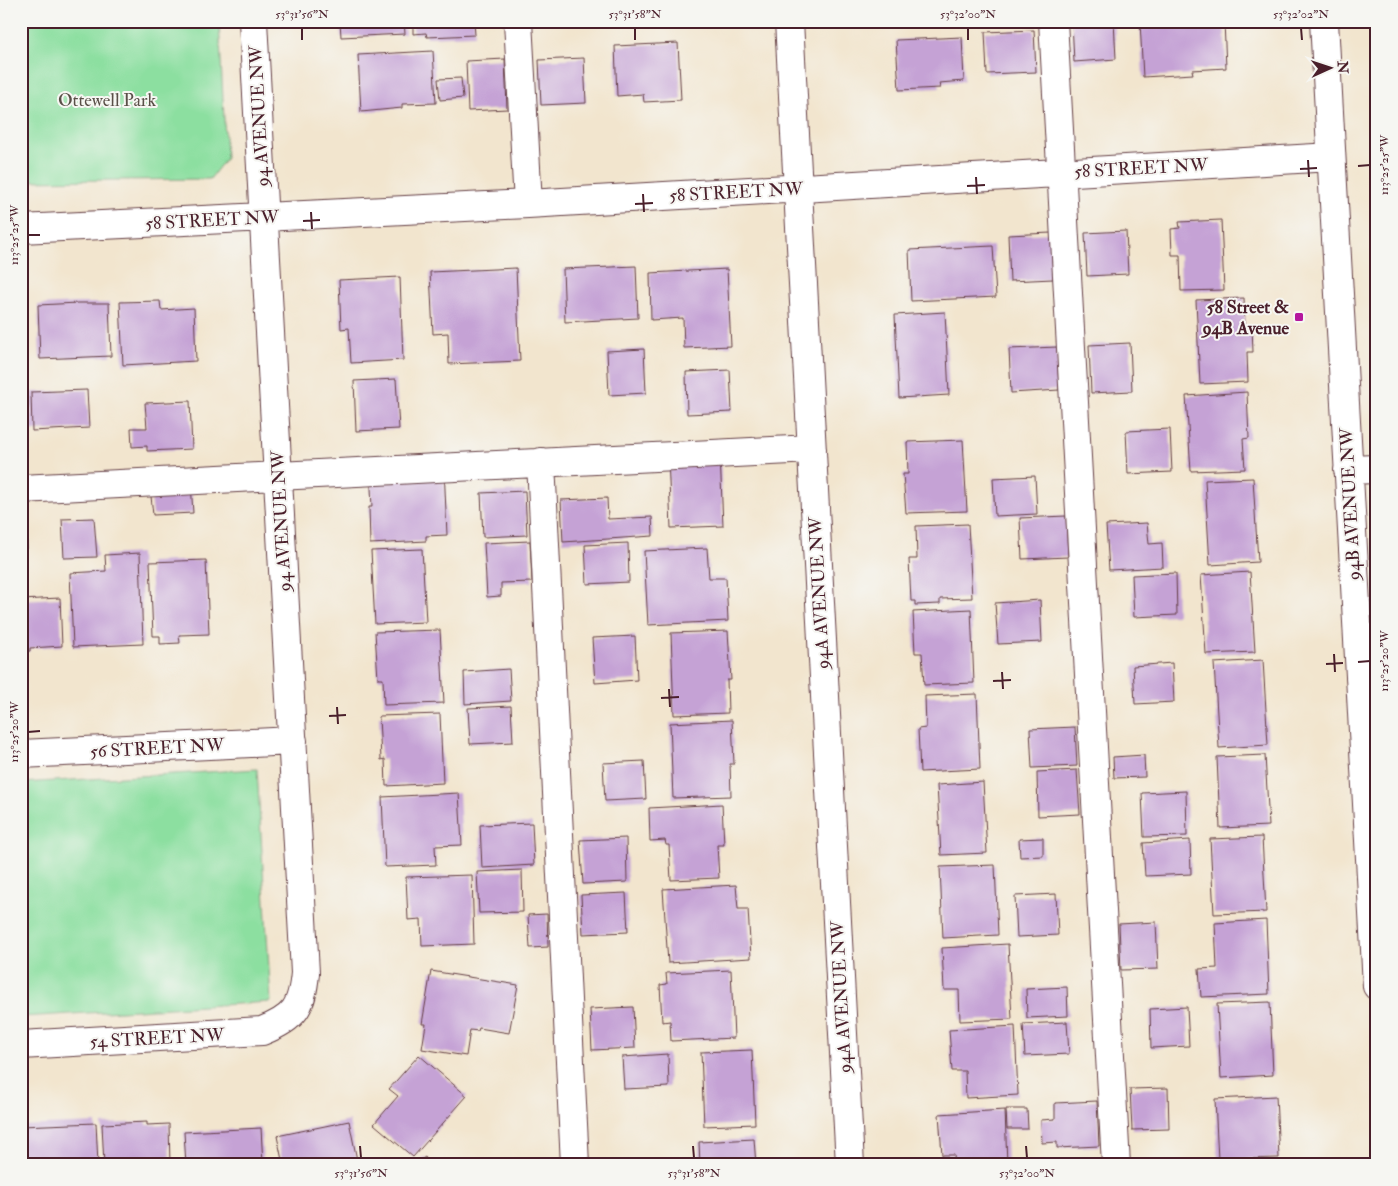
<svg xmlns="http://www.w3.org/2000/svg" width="1398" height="1186" font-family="'IM FELL Double Pica',serif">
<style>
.green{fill:#8cdfa0;stroke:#6b7f66}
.building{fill:#c5a2d5}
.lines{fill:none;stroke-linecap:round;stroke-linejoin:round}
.minor-casing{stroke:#633d43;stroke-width:30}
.minor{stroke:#fff;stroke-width:28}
.ticks{fill:none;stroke:#4a1f2b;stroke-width:2}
.poi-dot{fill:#b5179e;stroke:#f6f6f2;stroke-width:2}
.labels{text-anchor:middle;stroke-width:4;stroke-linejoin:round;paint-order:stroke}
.park-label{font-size:18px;fill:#5a4f48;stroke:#f6f6f2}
.street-label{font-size:18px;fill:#4a1f2b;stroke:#f6f6f2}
.poi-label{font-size:18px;font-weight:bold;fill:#4a1f2b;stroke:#f6f6f2;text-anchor:end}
.neatline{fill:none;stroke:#4a1f2b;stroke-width:2}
.ticks-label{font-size:12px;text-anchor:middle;fill:#4a1f2b}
</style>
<rect width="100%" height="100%" fill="#f6f6f2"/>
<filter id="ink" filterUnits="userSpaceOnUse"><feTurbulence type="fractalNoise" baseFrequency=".02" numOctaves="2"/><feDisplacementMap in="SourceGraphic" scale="10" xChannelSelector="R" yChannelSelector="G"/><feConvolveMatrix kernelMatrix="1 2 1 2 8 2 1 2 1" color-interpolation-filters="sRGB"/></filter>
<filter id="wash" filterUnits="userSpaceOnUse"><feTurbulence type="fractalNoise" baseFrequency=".0096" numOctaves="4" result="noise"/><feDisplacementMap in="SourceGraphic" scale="20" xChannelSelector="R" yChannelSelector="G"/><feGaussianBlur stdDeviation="1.12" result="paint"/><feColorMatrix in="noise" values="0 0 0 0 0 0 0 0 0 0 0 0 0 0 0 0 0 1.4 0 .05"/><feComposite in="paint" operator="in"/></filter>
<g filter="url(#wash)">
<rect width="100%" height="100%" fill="#f2e5ce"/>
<!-- green -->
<path class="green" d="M 21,21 L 219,21 L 226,158 L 210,179 L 21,181 Z
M 257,769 L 271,1002 L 21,1017 L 21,783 Z"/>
<g id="blocks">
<!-- building -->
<path class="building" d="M 340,21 L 404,21 L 405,34 L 341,37 Z
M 474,21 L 475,35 L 427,37 L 426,33 L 413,34 L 413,22 Z
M 1072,21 L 1114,21 L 1116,59 L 1074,62 Z
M 1162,21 L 1224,21 L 1226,68 L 1192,70 L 1193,74 L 1143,77 L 1140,22 Z
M 1034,30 L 1036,72 L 987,74 L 985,32 Z
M 962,37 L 964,81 L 939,83 L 940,88 L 899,90 L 896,40 Z
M 678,43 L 681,100 L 644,102 L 643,94 L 617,96 L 615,46 Z
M 433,51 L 436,103 L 402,104 L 402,108 L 361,112 L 358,55 Z
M 584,58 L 586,103 L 541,105 L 539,60 Z
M 505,59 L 507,109 L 468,111 L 466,61 Z
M 461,78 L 463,98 L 440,100 L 438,79 Z
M 1221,220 L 1224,290 L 1181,291 L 1180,255 L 1172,255 L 1171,229 L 1180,228 L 1179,222 Z
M 1126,231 L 1128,274 L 1087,276 L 1085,233 Z
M 1051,233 L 1053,279 L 1010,281 L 1008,235 Z
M 993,246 L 996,297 L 911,301 L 909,250 Z
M 636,266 L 638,318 L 565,322 L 563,269 Z
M 516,268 L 520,361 L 449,364 L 448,333 L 433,334 L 430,272 Z
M 727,269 L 731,346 L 684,348 L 683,318 L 651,320 L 650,273 Z
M 400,277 L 403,360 L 351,363 L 349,328 L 341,329 L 339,280 Z
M 1244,298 L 1245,327 L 1252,327 L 1253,352 L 1247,352 L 1248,382 L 1200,384 L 1196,300 Z
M 160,301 L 161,310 L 194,308 L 196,361 L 123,365 L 120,302 Z
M 78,303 L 109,303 L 111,356 L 40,359 L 38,305 Z
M 945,312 L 949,395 L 899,398 L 895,315 Z
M 1130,343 L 1132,391 L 1091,393 L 1089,345 Z
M 1057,347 L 1059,390 L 1011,393 L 1009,349 Z
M 644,349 L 646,393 L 609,395 L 607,351 Z
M 730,370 L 732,412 L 687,414 L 686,372 Z
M 396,379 L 399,429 L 356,431 L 354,381 Z
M 87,390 L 89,428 L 32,431 L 31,392 Z
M 1247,392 L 1249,438 L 1243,439 L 1245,469 L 1191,471 L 1186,396 Z
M 190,401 L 192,449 L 147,451 L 147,446 L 132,447 L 131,428 L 147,428 L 145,403 Z
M 1170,429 L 1172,472 L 1128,474 L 1126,431 Z
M 963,440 L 967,511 L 906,513 L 903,474 L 908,474 L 907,442 Z
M 720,454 L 723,526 L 671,528 L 668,457 Z
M 444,467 L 447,535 L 426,536 L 426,541 L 370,544 L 369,507 L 372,507 L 370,469 Z
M 1035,476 L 1037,514 L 995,516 L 993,478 Z
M 1253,478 L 1258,562 L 1210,565 L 1205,480 Z
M 191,484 L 193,513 L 153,515 L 150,487 Z
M 525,491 L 527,535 L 483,537 L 481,493 Z
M 21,494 L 24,494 L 27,548 L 21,548 Z
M 607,498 L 608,519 L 652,517 L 653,536 L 563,542 L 561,500 Z
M 1066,516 L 1068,557 L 1022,559 L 1020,518 Z
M 94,518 L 97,557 L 64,558 L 62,519 Z
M 1147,523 L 1149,544 L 1162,543 L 1163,567 L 1109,570 L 1106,525 Z
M 968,524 L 972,598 L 940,599 L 940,604 L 915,605 L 915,601 L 911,601 L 909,559 L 917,559 L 916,526 Z
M 530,541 L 532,582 L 501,583 L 501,596 L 487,597 L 484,543 Z
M 628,543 L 629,582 L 587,584 L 585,545 Z
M 707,548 L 709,578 L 726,578 L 728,621 L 648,625 L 644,551 Z
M 422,549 L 426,622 L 375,624 L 371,551 Z
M 140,553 L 143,644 L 73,647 L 70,573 L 106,571 L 105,555 Z
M 206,560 L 209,634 L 179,635 L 180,643 L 160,644 L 160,636 L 153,636 L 150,562 Z
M 1250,572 L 1255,652 L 1206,654 L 1201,575 Z
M 1176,573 L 1177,615 L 1134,617 L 1132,575 Z
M 60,598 L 62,646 L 30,648 L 30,651 L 21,652 L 21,600 Z
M 1040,600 L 1042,642 L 998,644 L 995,603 Z
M 971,609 L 974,683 L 924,685 L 922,653 L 915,653 L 913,612 Z
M 440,630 L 444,703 L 384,705 L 383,679 L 378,679 L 375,632 Z
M 728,631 L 731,680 L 727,680 L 728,713 L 674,715 L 671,633 Z
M 635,636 L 637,680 L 595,683 L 592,638 Z
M 1263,660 L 1268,745 L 1219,748 L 1214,663 Z
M 1172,663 L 1174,702 L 1135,704 L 1133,666 Z
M 509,669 L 511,701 L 465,704 L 464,672 Z
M 977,694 L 980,769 L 920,772 L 918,729 L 926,728 L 925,696 Z
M 511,706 L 513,742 L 470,744 L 468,708 Z
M 440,714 L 443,783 L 386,786 L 385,759 L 381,760 L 379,716 Z
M 732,720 L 734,764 L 730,764 L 731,796 L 673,798 L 670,723 Z
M 1075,727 L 1077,766 L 1032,768 L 1030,729 Z
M 1144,755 L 1145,777 L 1114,778 L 1113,757 Z
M 1265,755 L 1269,826 L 1220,828 L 1217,757 Z
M 644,761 L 646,799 L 605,801 L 603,763 Z
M 1077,770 L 1080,814 L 1038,816 L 1037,772 Z
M 983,782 L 987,853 L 941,855 L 937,785 Z
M 1186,791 L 1187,836 L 1144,837 L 1142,793 Z
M 459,793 L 462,845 L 435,846 L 436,865 L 385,867 L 382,797 Z
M 722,804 L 724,845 L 717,845 L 719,878 L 671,880 L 669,845 L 666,845 L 665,840 L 650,841 L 649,808 Z
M 532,823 L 534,865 L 482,868 L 480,825 Z
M 1262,837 L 1266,912 L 1214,914 L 1210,839 Z
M 626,838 L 627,882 L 583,884 L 580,840 Z
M 1043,838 L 1043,856 L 1020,857 L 1019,839 Z
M 1190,840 L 1191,874 L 1145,876 L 1143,843 Z
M 995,865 L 998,935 L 943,938 L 940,867 Z
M 522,870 L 523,912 L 479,913 L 477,872 Z
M 472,875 L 474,944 L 422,946 L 421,919 L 408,920 L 406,877 Z
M 736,885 L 738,909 L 748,909 L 751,958 L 668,963 L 663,889 Z
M 626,893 L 628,932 L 583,934 L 581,895 Z
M 1056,894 L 1058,935 L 1017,937 L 1015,896 Z
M 547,914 L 548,947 L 530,948 L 528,915 Z
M 1266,920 L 1269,994 L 1201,997 L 1199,969 L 1217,968 L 1215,923 Z
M 1156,922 L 1158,969 L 1121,970 L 1119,924 Z
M 1008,944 L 1012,1019 L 960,1021 L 959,990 L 944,990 L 942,948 Z
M 731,970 L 734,1038 L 671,1041 L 670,1021 L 662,1022 L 660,985 L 667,984 L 666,973 Z
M 431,971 L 518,985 L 509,1033 L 479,1028 L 478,1031 L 470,1030 L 466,1056 L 422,1049 L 426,1024 L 422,1024 Z
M 1067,987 L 1068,1016 L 1027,1018 L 1026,989 Z
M 1270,1002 L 1273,1075 L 1221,1078 L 1217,1004 Z
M 633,1007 L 635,1048 L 592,1050 L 590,1009 Z
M 1187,1007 L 1189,1046 L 1151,1048 L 1150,1009 Z
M 1067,1022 L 1069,1054 L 1025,1056 L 1023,1024 Z
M 1015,1026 L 1018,1095 L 966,1098 L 965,1071 L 952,1071 L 949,1030 Z
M 752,1050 L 755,1124 L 704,1126 L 701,1052 Z
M 668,1054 L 669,1087 L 624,1089 L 622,1057 Z
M 419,1055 L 467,1096 L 413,1157 L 374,1124 L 398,1096 L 389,1089 Z
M 1168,1088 L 1169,1129 L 1132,1130 L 1130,1089 Z
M 1276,1096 L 1279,1158 L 1218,1160 L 1215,1099 Z
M 1097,1101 L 1099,1146 L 1057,1148 L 1057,1142 L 1042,1143 L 1041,1120 L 1055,1119 L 1055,1103 Z
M 1006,1109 L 1027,1109 L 1028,1129 L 1007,1129 Z
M 1005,1110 L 1007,1165 L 955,1165 L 954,1155 L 942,1155 L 939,1114 Z
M 349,1121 L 358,1165 L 283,1165 L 277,1136 Z
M 147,1122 L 147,1125 L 169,1124 L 170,1165 L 104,1165 L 102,1124 Z
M 96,1123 L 98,1165 L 21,1165 L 21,1126 Z
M 261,1128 L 263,1165 L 186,1165 L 184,1132 Z
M 754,1139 L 756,1165 L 700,1165 L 699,1142 Z
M 425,1157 L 431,1165 L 413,1165 Z"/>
</g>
</g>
<g filter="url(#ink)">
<use href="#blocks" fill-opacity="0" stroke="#633d43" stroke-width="1"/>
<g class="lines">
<!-- minor casing -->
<g class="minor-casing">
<path id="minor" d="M 518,21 L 528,204
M 789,21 L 850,1165
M 1053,21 L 1116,1165
M 1324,21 L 1377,986
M 21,229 L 528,204 L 1331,157
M 541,462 L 575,1165
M 1348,470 L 1377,469
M 21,489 L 812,449
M 21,754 L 293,741
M 21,1045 L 262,1031 C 295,1018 302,1007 305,973 L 253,21"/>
</g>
<!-- minor -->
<use href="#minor" class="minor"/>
</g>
</g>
<!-- ticks -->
<path class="ticks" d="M 302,28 L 302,40M 635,28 L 635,40M 968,28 L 968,40M 1301,28 L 1302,40M 1308,160 L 1309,177M 1358,166 L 1370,165M 1300,169 L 1317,168M 976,177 L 977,194M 967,186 L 985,185M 643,194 L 644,212M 635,204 L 653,203M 311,212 L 312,229M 303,221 L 320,220M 28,235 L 40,235M 1334,654 L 1335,672M 1358,662 L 1370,661M 1326,664 L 1343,663M 1002,672 L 1003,689M 993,681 L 1011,680M 669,689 L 670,707M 661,698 L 679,697M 337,707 L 338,724M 329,716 L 346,715M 28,732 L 40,731M 360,1146 L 361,1158M 693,1146 L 694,1158M 1026,1146 L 1027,1158"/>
<!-- markers -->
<rect class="poi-dot" x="1294" y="312" width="10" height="10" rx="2.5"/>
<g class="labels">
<!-- park labels -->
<g class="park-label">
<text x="107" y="106">Ottewell Park</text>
</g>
<!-- street labels -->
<g class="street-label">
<text transform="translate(259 116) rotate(-93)" y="6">94 AVENUE NW</text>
<text transform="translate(1141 168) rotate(-3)" y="6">58 STREET NW</text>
<text transform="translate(736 192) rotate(-3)" y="6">58 STREET NW</text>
<text transform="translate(212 220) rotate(-3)" y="6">58 STREET NW</text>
<text transform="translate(1350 504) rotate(-93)" y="6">94B AVENUE NW</text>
<text transform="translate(281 521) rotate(-93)" y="6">94 AVENUE NW</text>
<text transform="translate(819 593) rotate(-93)" y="6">94A AVENUE NW</text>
<text transform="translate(157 748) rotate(-3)" y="6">56 STREET NW</text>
<text transform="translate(841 997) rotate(-93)" y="6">94A AVENUE NW</text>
<text transform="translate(157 1038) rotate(-3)" y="6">54 STREET NW</text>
</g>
<!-- poi labels -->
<g class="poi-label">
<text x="1289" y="313">58 Street &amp;<tspan x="1289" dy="21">94B Avenue</tspan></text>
</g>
</g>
<!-- margin -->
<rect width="1398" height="1186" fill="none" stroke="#f6f6f2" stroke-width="55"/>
<!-- north arrow -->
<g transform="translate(1330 68) rotate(87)" stroke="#f6f6f2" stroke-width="4" paint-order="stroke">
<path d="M0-4L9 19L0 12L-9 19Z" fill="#4a1f2b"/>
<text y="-8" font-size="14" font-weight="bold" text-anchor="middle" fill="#4a1f2b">N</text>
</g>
<rect x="28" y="28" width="1342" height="1130" class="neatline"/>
<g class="ticks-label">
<text x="302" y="18">53°31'56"N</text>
<text x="635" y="18">53°31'58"N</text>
<text x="968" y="18">53°32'00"N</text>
<text x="1301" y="18">53°32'02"N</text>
<text transform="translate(1384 165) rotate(-90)" y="4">113°25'25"W</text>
<text transform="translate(14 235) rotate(-90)" y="4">113°25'25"W</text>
<text transform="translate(1384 661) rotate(-90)" y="4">113°25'20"W</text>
<text transform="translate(14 732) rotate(-90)" y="4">113°25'20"W</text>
<text x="361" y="1177">53°31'56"N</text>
<text x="694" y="1177">53°31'58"N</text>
<text x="1027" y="1177">53°32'00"N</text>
</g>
</svg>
